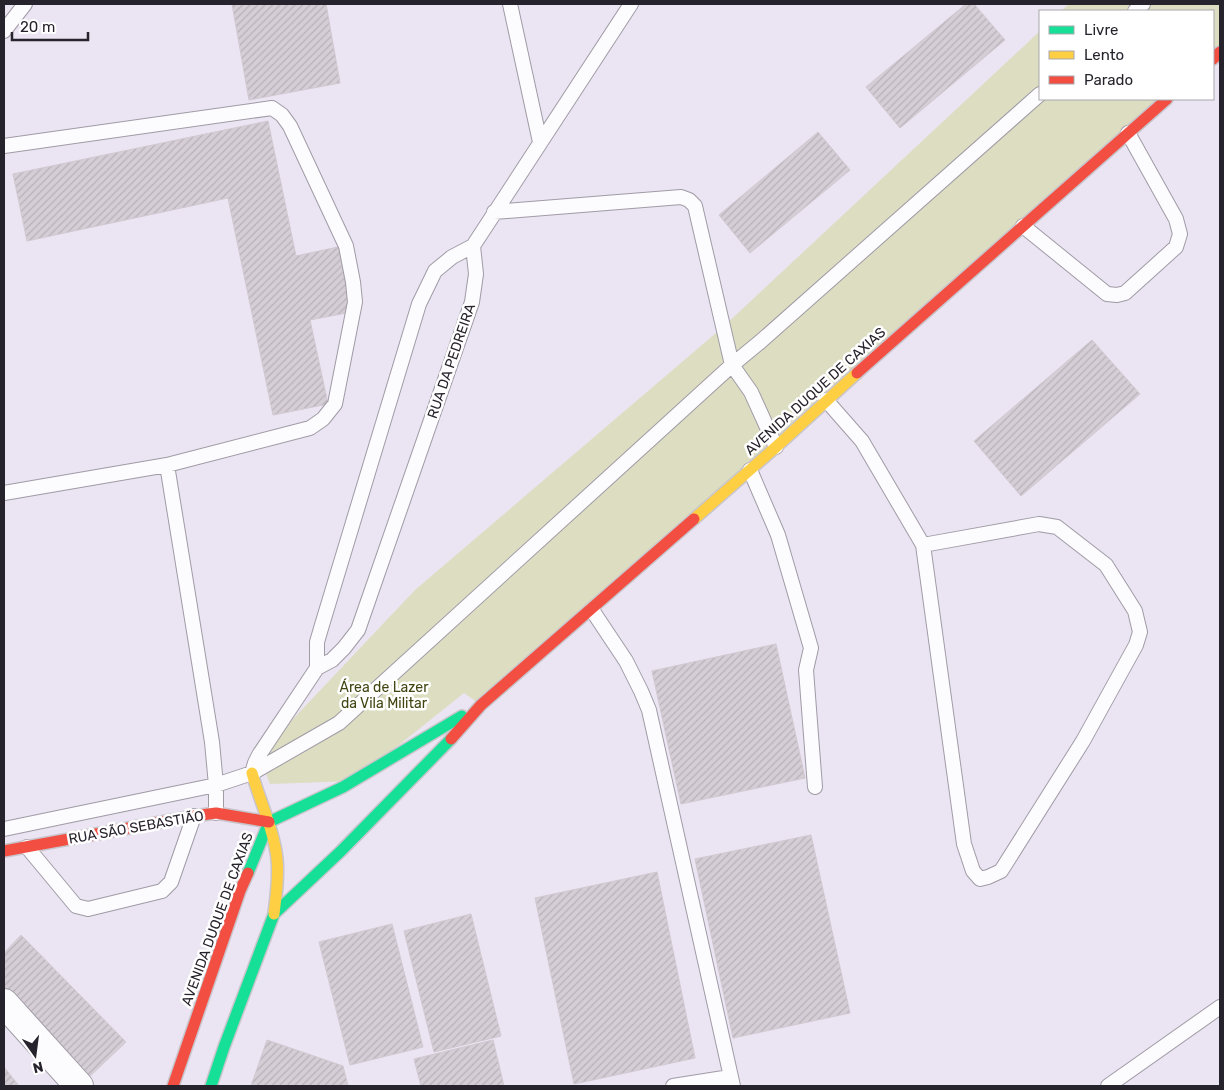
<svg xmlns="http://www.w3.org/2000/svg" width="1224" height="1090" font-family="Rubik,sans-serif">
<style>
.green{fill:#ddddc2}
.building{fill:url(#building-hatch);stroke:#d1c8d0}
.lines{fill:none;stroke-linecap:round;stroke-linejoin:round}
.lane-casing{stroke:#a09ba6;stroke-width:16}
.street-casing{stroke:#a09ba6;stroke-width:30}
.fast-casing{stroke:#c8c5cc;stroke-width:14}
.slow-casing{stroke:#c8c5cc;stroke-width:14}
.jam-casing{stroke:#c8c5cc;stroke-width:14}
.lane{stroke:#fcfbfd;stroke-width:14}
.street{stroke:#fcfbfd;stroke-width:28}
.fast{stroke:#16e098;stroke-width:11}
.slow{stroke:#ffcf43;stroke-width:11}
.jam{stroke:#f24e42;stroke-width:11}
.labels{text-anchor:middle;stroke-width:5;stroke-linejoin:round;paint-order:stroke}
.street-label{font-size:14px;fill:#27232c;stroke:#fff}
.park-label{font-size:14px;fill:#424512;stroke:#fff}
</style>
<defs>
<pattern id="building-hatch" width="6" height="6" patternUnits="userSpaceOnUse" patternTransform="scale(1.25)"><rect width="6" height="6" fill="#d6ced6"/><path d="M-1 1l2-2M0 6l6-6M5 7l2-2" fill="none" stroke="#b8b1b8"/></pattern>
</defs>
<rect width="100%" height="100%" fill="#ebe4f2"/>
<!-- green -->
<path class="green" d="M 1069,4 L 1220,4 L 1220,48 L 1213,55 L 1213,11 L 1061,11 Z
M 1040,31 L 1040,99 L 1163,99 L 481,705 L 464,693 L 354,781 L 270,784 L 259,755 L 415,590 L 723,327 Z"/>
<!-- building -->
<path class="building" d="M 232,4 L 326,4 L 340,83 L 249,100 Z
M 966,4 L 974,4 L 1005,40 L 900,128 L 866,87 Z
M 268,121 L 296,256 L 338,247 L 351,312 L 310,320 L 328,404 L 273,415 L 228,198 L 27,241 L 13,174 Z
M 818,132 L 850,170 L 750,253 L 719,215 Z
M 1092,340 L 1140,394 L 1021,496 L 974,441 Z
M 776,644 L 805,778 L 681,804 L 652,671 Z
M 811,835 L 850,1013 L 733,1038 L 695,859 Z
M 657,872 L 695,1058 L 574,1084 L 535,898 Z
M 471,914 L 501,1036 L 434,1052 L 404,931 Z
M 392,924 L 423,1047 L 350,1065 L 319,942 Z
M 21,935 L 126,1042 L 87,1079 L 4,994 L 4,953 Z
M 267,1040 L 343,1066 L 348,1086 L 251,1086 Z
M 493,1040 L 504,1086 L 421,1086 L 414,1059 Z
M 4,1067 L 19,1086 L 4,1086 Z"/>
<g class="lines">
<!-- lane casing -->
<g class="lane-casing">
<path id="lane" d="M 510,4 L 540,142
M 1135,11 L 1143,4
M 4,31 L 25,4
M 4,146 L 272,108 L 282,115 L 290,126 L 346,246 L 353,282 L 355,302 L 335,404 L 323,419 L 310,428 L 167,465
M 494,212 L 681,197 L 689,200 L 695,206 L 732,365 L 751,392 L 776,447
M 1023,226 L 1107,294 L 1117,295 L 1125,293 L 1176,247 L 1180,234 L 1176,219 L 1128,133
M 826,400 L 862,441 L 923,545 L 964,844 L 973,871 L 980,879 L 988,877 L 1001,871 L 1083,741 L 1136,645 L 1140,632 L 1135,611 L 1106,565 L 1057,527 L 1039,524 L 923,545
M 750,470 L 778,535 L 811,648 L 806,670 L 815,787
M 4,493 L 167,465 L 212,742 L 216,785 L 216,813
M 592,610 L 626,661 L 641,691 L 649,710 L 733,1086
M 317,668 L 317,642 L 322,625 L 419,304 L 435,271 L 452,257 L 473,246 L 631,4
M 252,773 L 255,763 L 259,755 L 317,668 L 332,660 L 344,648 L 358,630 L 472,302 L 476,274 L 473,246
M 4,829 L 216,785 L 252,773 L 339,723 L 732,365 L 760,342 L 1040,94
M 27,847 L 76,906 L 88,909 L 162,891 L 171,882 L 194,816
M 673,1086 L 730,1077
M 1108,1086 L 1220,1007"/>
</g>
<!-- street casing -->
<g class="street-casing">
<path id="street" d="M 4,1003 L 79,1086"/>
</g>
<!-- fast casing -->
<g class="fast-casing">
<path id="fast" d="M 248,873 L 269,822 L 343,787 L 462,716
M 211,1086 L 224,1047 L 274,914 L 341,851 L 451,739"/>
</g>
<!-- slow casing -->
<g class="slow-casing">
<path id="slow" d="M 694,519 L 776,447 L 857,373
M 252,773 C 260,802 274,830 277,859 C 279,878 276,896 274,914"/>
</g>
<!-- jam casing -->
<g class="jam-casing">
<path id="jam" d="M 1213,59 L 1220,52
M 857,373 L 1167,99
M 451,739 L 481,705 L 694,519
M 4,851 L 194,816 L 216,813 L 269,822
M 173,1086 L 240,891 L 248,873"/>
</g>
<!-- lane -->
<use href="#lane" class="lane"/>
<!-- street -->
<use href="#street" class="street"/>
<!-- fast -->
<use href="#fast" class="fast"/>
<!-- slow -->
<use href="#slow" class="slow"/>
<!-- jam -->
<use href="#jam" class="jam"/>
</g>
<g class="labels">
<!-- street labels -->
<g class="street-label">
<text transform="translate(451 361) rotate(-71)" y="5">RUA DA PEDREIRA</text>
<text transform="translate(815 391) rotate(-42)" y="5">AVENIDA DUQUE DE CAXIAS</text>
<text transform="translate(136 827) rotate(-10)" y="5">RUA SÃO SEBASTIÃO</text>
<text transform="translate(217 919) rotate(-70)" y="5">AVENIDA DUQUE DE CAXIAS</text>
</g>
<!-- park labels -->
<g class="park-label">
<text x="384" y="692">Área de Lazer<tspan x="384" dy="16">da Vila Militar</tspan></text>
</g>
</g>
<!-- border -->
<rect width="1224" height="1090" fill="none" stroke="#27232c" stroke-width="10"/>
<!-- legend -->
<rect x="1039" y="10" width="175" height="90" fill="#ffffff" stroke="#a9a7ab"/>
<rect x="1049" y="26" width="25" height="8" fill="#16e098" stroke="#a9a7ab"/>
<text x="1084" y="35" font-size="15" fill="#27232c">Livre</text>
<rect x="1049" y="51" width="25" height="8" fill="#ffcf43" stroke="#a9a7ab"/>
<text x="1084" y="60" font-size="15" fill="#27232c">Lento</text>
<rect x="1049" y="76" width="25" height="8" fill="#f24e42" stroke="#a9a7ab"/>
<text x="1084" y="85" font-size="15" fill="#27232c">Parado</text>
<!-- north arrow -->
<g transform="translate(35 1055) rotate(166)" stroke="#ffffff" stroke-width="4" paint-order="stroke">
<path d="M0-4L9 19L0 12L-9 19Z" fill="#27232c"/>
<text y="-8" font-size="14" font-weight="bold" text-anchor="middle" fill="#27232c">N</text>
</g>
<!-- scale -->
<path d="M12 32v8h76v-8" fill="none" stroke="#27232c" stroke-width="2.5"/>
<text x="20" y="32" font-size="15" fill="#27232c" stroke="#ffffff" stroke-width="4" paint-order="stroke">20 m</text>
</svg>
